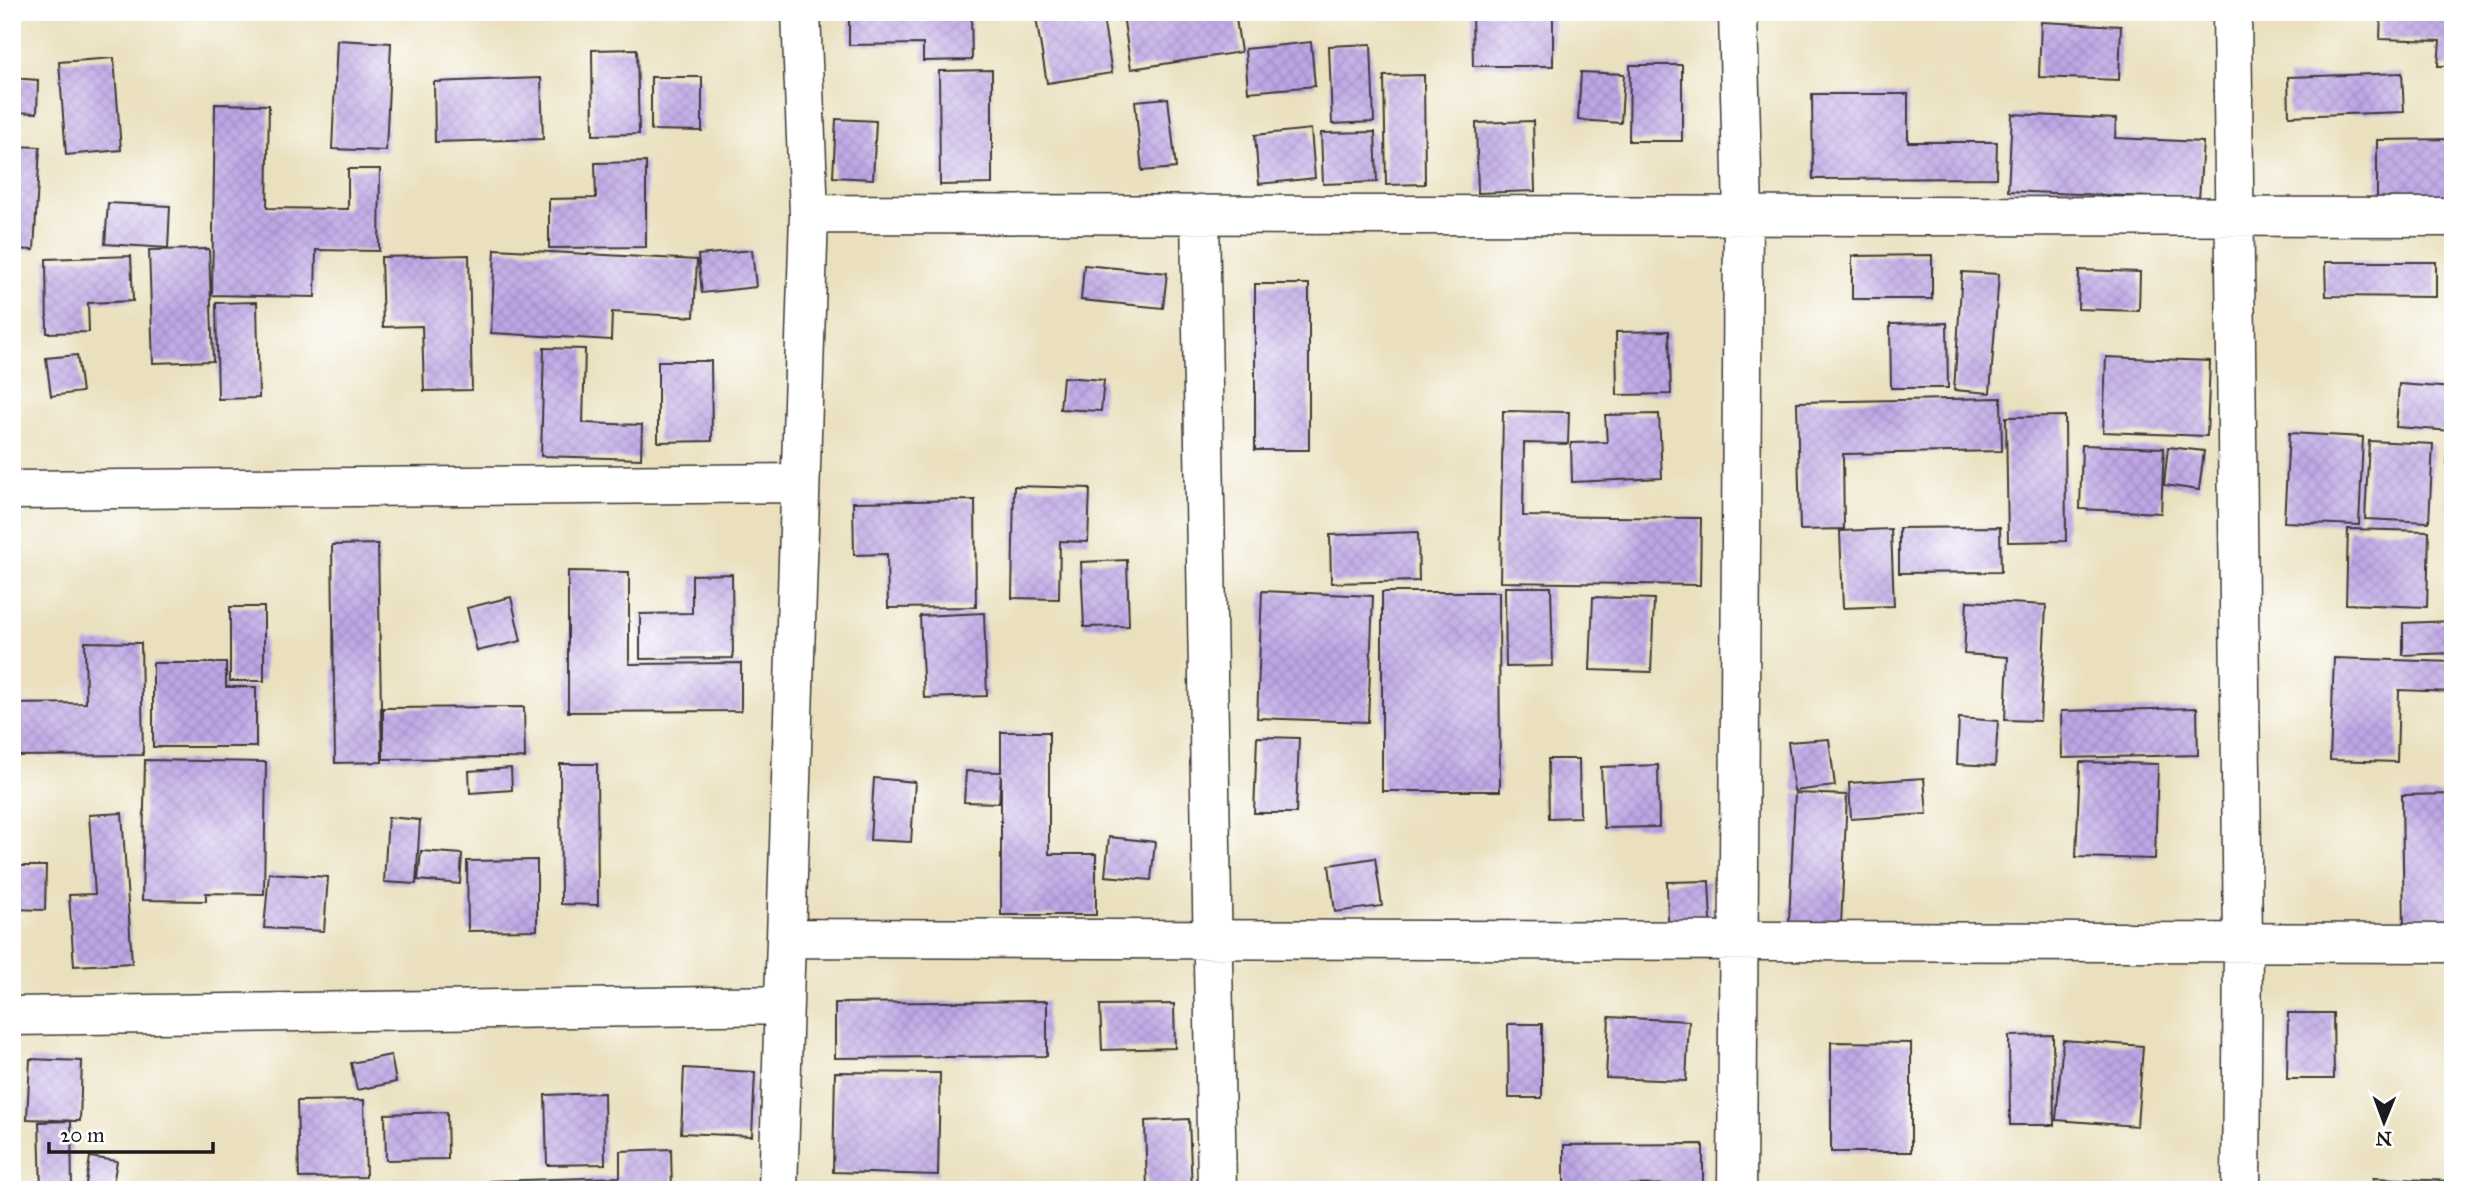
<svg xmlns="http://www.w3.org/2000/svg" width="2465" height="1202" font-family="'IM FELL Great Primer',serif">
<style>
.building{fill:url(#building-cross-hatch)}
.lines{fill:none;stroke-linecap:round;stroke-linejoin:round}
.minor-casing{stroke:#3b3934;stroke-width:41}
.minor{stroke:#fff;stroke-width:38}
</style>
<defs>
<pattern id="building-cross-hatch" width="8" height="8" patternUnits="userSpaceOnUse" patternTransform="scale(1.75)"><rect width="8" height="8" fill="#bea6e5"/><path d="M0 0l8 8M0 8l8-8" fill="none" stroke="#a38ec4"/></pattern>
</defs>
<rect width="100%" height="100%" fill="#fff"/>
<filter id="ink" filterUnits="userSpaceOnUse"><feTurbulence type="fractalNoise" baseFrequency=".0143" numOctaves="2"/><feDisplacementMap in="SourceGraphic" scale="14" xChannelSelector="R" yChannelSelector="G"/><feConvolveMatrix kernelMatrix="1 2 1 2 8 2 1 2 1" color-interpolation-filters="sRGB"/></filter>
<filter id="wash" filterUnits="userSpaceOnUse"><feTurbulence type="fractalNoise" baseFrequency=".00686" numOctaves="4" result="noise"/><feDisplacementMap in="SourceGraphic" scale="28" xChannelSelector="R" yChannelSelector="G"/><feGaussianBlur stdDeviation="1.57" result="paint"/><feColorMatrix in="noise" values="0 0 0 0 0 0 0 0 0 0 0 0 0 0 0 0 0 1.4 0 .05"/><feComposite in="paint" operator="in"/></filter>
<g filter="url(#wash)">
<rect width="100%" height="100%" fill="#eae0be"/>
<g id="blocks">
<!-- building -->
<path class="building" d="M 849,12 L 971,12 L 972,60 L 923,61 L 923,44 L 849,45 Z
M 1035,12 L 1102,12 L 1112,73 L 1047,83 Z
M 1144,12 L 1235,12 L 1241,52 L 1131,69 L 1123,15 Z
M 1472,12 L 1553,12 L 1553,66 L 1473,66 Z
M 2381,12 L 2453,12 L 2453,66 L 2438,66 L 2440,41 L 2380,39 Z
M 2041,22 L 2121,26 L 2119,80 L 2039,77 Z
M 337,40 L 391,43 L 386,151 L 332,149 Z
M 1311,42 L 1315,86 L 1248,92 L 1245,49 Z
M 1371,44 L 1374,122 L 1332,124 L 1329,46 Z
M 637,49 L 639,134 L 593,135 L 592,50 Z
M 114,58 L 121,150 L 66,155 L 59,62 Z
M 1630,65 L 1682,65 L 1682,141 L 1629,141 Z
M 992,70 L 992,184 L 940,185 L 939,71 Z
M 1581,72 L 1624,74 L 1621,123 L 1578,120 Z
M 2402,73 L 2404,112 L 2289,116 L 2288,77 Z
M 1424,75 L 1425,184 L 1386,185 L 1384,76 Z
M 651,77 L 702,77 L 702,131 L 651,130 Z
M 12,78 L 38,80 L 37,113 L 12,112 Z
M 541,78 L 543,139 L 435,142 L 434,82 Z
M 1812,94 L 1908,94 L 1908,142 L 1997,142 L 1996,178 L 1813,179 Z
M 1168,98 L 1176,168 L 1142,171 L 1135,101 Z
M 215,104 L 269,105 L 267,208 L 348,209 L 348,169 L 380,169 L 379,251 L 316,250 L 315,297 L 212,295 Z
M 2012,114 L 2116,119 L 2115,138 L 2203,142 L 2199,199 L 2008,191 Z
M 836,119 L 876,121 L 873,179 L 833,177 Z
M 1533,121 L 1535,191 L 1478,193 L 1476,123 Z
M 1311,129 L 1315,178 L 1259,184 L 1255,135 Z
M 1375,132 L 1377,182 L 1323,184 L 1321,133 Z
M 2453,139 L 2453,206 L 2377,207 L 2377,140 Z
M 12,146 L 40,147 L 34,250 L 12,249 Z
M 646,162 L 646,247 L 549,248 L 549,199 L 596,198 L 595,163 Z
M 108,203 L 170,206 L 168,248 L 105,244 Z
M 209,249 L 213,361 L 153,363 L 149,250 Z
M 495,249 L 697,260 L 694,317 L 612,312 L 611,340 L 491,333 Z
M 752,250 L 756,287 L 702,293 L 698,255 Z
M 469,255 L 472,390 L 424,391 L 422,326 L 383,327 L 381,257 Z
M 1932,255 L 1932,299 L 1852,299 L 1852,256 Z
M 131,256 L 133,301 L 88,303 L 89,332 L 47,333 L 46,259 Z
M 2325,262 L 2436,262 L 2436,297 L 2326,296 Z
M 1084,265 L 1167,273 L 1163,308 L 1081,300 Z
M 2079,270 L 2140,272 L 2139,311 L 2078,309 Z
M 1962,272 L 1999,274 L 1990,393 L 1954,390 Z
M 1255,284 L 1309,284 L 1309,450 L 1255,450 Z
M 257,302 L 259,398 L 218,399 L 216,303 Z
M 1947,323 L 1948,388 L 1891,388 L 1890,324 Z
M 1669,331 L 1671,394 L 1617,395 L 1616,332 Z
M 544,348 L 585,349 L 583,423 L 642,425 L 641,459 L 541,456 Z
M 77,355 L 82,392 L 51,396 L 46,358 Z
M 2106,357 L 2210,361 L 2207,436 L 2103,432 Z
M 658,361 L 711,361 L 712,441 L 658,442 Z
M 1063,377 L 1104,380 L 1101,411 L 1060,409 Z
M 2399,384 L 2453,388 L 2453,431 L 2396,427 Z
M 2001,398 L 2002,451 L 1843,454 L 1844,529 L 1800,530 L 1797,402 Z
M 1503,411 L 1569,412 L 1568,444 L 1524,443 L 1523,516 L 1701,518 L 1700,585 L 1500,582 Z
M 1659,414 L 1662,478 L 1572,482 L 1571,443 L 1607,442 L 1605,415 Z
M 2065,416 L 2066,541 L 2008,542 L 2006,417 Z
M 2289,433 L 2363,437 L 2359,525 L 2284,522 Z
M 2447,434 L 2453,434 L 2453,508 L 2448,508 Z
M 2369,441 L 2433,444 L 2429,522 L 2365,519 Z
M 2082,445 L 2164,448 L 2161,513 L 2080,509 Z
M 2168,447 L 2204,451 L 2199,490 L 2164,485 Z
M 1014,486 L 1090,488 L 1088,542 L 1060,541 L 1059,599 L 1012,598 Z
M 975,500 L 976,607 L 888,608 L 887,554 L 854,555 L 853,502 Z
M 2000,527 L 2001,572 L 1899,573 L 1899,528 Z
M 1891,529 L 1894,606 L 1843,608 L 1840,531 Z
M 2348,529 L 2429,531 L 2427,607 L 2346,604 Z
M 1418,532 L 1419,581 L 1331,583 L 1330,535 Z
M 378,544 L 382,762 L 335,763 L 332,545 Z
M 1127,560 L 1129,626 L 1084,627 L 1081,562 Z
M 568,571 L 629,572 L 629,664 L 741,663 L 741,711 L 568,712 Z
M 732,574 L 733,658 L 640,659 L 640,614 L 692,613 L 692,575 Z
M 1505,587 L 1551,587 L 1553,666 L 1506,667 Z
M 1262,591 L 1373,596 L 1368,722 L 1257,718 Z
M 1382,592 L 1499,592 L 1500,791 L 1382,791 Z
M 511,597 L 521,641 L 477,651 L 467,608 Z
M 1593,597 L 1654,599 L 1651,672 L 1590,670 Z
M 1967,601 L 2046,605 L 2040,721 L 2005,720 L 2008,657 L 1964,654 Z
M 230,607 L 264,607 L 264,681 L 230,681 Z
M 984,613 L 987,696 L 924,698 L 920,616 Z
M 2453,621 L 2453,653 L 2403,655 L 2403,623 Z
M 85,642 L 141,643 L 143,755 L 12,756 L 12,704 L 86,703 Z
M 2334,658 L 2453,662 L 2453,692 L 2399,690 L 2397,762 L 2330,760 Z
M 153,663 L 226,663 L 226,687 L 256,687 L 256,747 L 153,747 Z
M 524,707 L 525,758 L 383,759 L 383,708 Z
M 2197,708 L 2198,755 L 2062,758 L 2061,711 Z
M 1959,718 L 1998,721 L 1995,766 L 1957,764 Z
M 1001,732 L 1049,732 L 1049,854 L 1096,854 L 1096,915 L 1001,915 L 1001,775 L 999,803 L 964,802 L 966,771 L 1001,772 Z
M 1257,737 L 1299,738 L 1296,813 L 1254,813 Z
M 1829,739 L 1835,786 L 1794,791 L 1788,742 Z
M 1548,759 L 1579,759 L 1580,817 L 1549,818 Z
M 145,760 L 266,762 L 264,894 L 206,893 L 206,901 L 142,900 Z
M 2080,762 L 2158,764 L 2155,859 L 2076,857 Z
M 560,764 L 597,764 L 598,905 L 561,904 Z
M 1658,765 L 1659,827 L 1604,828 L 1601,767 Z
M 511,768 L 512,790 L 470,793 L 469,771 Z
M 874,778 L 915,782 L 911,842 L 870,840 Z
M 1924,778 L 1927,814 L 1851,819 L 1849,783 Z
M 1795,793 L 1847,795 L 1841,925 L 1789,922 Z
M 2453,794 L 2453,931 L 2404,931 L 2402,795 Z
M 122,813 L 132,963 L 74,966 L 69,895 L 95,894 L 89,815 Z
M 388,817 L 420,820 L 416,884 L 384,882 Z
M 1109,837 L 1155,842 L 1151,880 L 1105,876 Z
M 421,851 L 462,854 L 460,884 L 418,880 Z
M 1375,858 L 1382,906 L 1335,912 L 1329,865 Z
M 537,860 L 537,930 L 468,931 L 467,861 Z
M 12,866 L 46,866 L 45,910 L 12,909 Z
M 269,873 L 328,877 L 324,931 L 264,928 Z
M 1709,881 L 1711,922 L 1668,923 L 1667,882 Z
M 1047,1001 L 1047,1056 L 835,1058 L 835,1003 Z
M 1174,1004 L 1175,1048 L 1102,1050 L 1100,1005 Z
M 2288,1013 L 2333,1013 L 2334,1079 L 2287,1079 Z
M 1609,1017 L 1689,1021 L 1686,1081 L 1606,1078 Z
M 1508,1024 L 1542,1024 L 1542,1098 L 1509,1098 Z
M 2053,1035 L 2054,1125 L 2010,1125 L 2009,1036 Z
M 2063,1040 L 2143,1046 L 2137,1126 L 2056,1120 Z
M 1831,1042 L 1911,1043 L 1911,1152 L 1831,1152 Z
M 391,1055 L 396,1082 L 357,1090 L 351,1063 Z
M 30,1059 L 82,1061 L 80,1121 L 27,1119 Z
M 684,1068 L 755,1072 L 752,1136 L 681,1133 Z
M 835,1072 L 940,1073 L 938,1175 L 833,1172 Z
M 604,1093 L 605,1164 L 547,1165 L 545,1095 Z
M 364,1100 L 366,1177 L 299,1178 L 297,1101 Z
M 447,1112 L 448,1159 L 386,1160 L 385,1114 Z
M 1189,1119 L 1192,1190 L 1147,1190 L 1145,1121 Z
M 71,1121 L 72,1190 L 41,1190 L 39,1122 Z
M 1703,1144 L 1703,1184 L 1608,1185 L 1608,1190 L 1564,1190 L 1564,1145 Z
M 671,1149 L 672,1190 L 489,1190 L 489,1181 L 620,1177 L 620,1151 Z
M 90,1157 L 117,1161 L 112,1190 L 85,1190 Z
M 2373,1178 L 2453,1181 L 2453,1190 L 2373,1190 Z"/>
</g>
</g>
<g filter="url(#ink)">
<use href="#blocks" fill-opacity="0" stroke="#3b3934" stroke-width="2"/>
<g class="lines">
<!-- minor casing -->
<g class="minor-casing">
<path id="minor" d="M 2232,12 L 2243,942 L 2241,1190
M 809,214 L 2453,217
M 1200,214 L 1217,1190
M 12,490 L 799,483
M 786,938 L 2453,943
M 12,1016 L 784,1005
M 778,1190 L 809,214 L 801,12
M 1737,1190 L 1743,215 L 1738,12"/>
</g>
<!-- minor -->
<use href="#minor" class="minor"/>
</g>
</g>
<!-- margin -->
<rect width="2465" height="1202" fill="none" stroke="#fff" stroke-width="42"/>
<!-- north arrow -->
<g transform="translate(2384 1122) rotate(181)" stroke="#ffffff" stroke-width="5" paint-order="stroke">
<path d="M0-5L12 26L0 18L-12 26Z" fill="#1c1c1c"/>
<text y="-10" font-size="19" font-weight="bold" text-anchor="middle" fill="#1c1c1c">N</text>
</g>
<!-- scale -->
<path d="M49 1142v10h164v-10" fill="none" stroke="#1c1c1c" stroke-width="3.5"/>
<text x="60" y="1142" font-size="21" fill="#1c1c1c" stroke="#ffffff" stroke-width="5" paint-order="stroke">20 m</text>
</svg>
